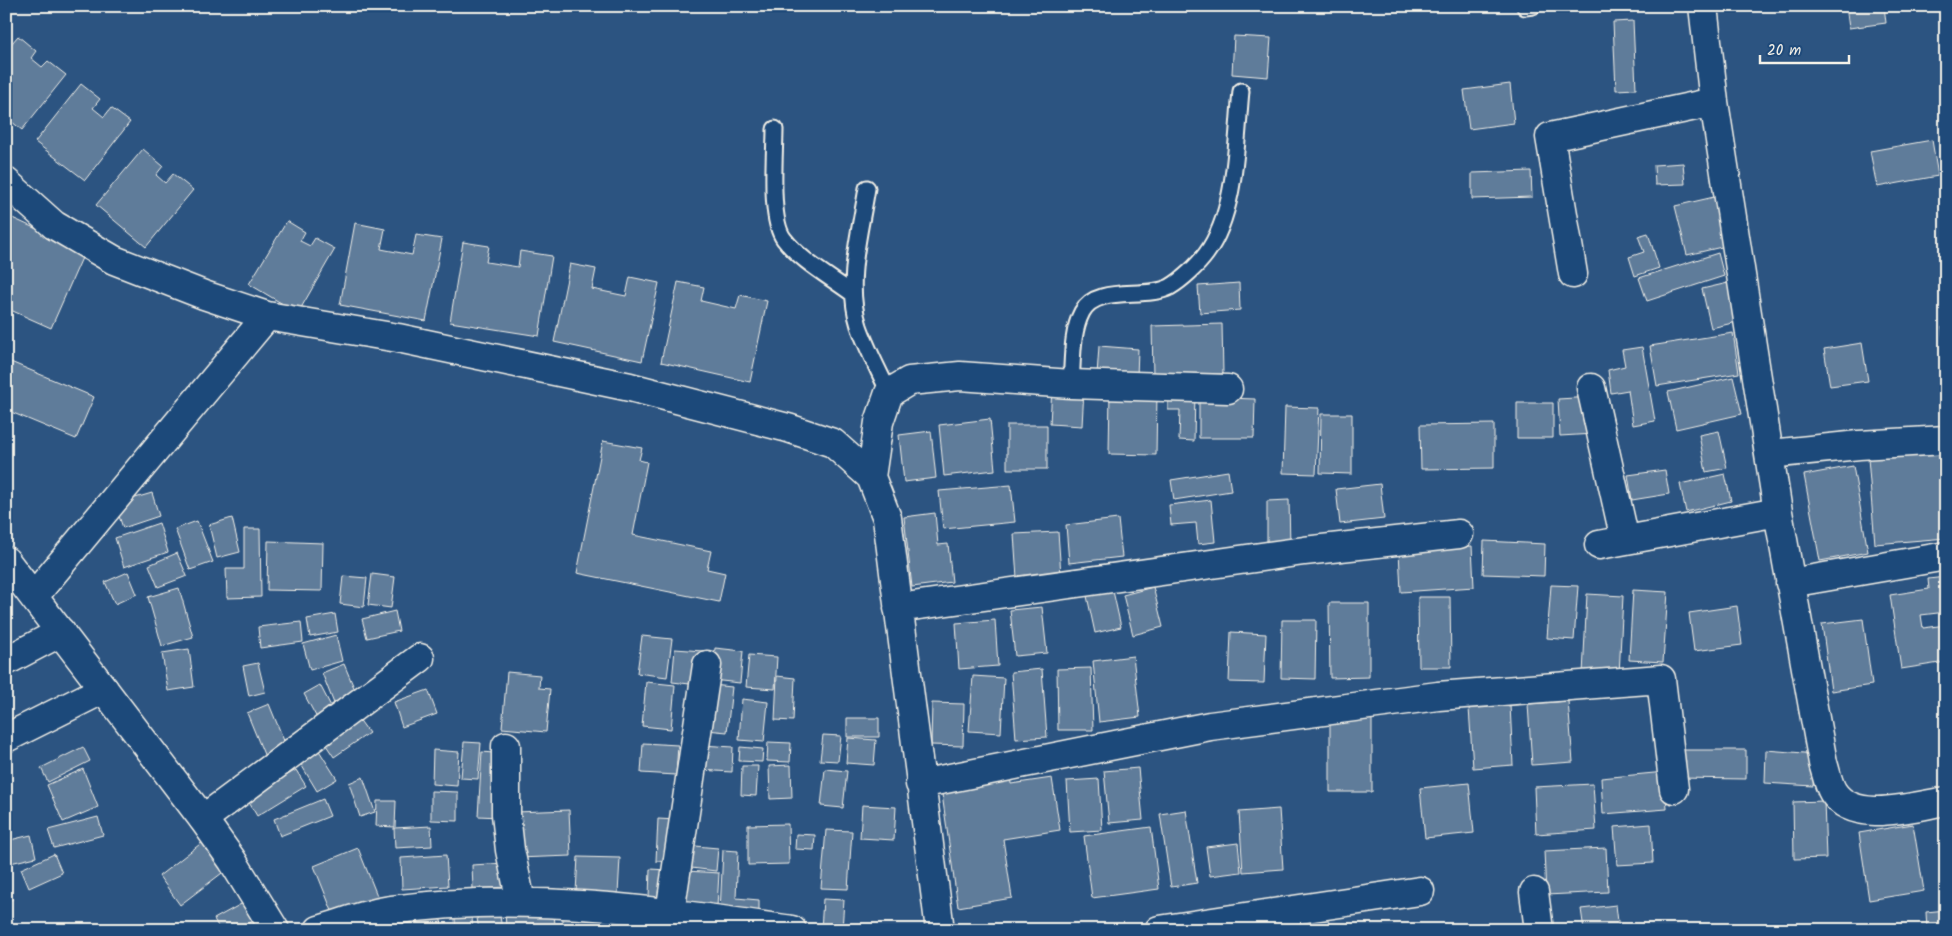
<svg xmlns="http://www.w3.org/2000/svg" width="1952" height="936" font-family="Kalam,sans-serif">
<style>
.building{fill:#5e7b9a;stroke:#f4f1e8}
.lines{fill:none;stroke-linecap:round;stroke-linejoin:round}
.service-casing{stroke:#f4f1e8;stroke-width:19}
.minor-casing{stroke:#f4f1e8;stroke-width:31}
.tertiary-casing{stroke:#f4f1e8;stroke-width:31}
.service{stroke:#1f4a7a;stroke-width:15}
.minor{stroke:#1f4a7a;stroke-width:28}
.tertiary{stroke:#1f4a7a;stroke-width:28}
</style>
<rect width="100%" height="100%" fill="#2c5481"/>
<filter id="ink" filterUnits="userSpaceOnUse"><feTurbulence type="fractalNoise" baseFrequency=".02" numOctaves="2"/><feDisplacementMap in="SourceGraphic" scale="10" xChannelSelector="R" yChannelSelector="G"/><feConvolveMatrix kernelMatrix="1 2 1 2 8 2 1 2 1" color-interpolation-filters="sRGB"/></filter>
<g filter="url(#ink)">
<!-- building -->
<path class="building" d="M 1846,6 L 1884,6 L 1886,23 L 1849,28 Z
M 1633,21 L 1636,89 L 1616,90 L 1613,22 Z
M 18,36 L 36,51 L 31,58 L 42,67 L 48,61 L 66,75 L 22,130 L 6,117 L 6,50 Z
M 1234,36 L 1271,38 L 1268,77 L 1232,74 Z
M 81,84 L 100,99 L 93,108 L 104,117 L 111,108 L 130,122 L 85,180 L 35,142 Z
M 1510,84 L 1514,123 L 1469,129 L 1464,90 Z
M 1932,140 L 1938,176 L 1877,187 L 1870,151 Z
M 143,149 L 163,166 L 156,175 L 165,183 L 173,174 L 193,190 L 146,247 L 96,205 Z
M 1683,163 L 1685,184 L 1655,185 L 1654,165 Z
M 1531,171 L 1532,197 L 1472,199 L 1472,173 Z
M 1714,197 L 1726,246 L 1687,255 L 1675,206 Z
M 8,216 L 85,251 L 51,328 L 6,308 L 6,220 Z
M 287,221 L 305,232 L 300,241 L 310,246 L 315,238 L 335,249 L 298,313 L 249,284 Z
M 355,223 L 385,229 L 381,249 L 412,255 L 416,235 L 442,239 L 426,321 L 340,305 Z
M 1648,233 L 1659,268 L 1635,276 L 1629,257 L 1644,252 L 1638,236 Z
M 463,242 L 489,246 L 486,262 L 518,267 L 520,251 L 552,256 L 539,336 L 450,322 Z
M 1718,253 L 1724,276 L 1647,301 L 1639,278 Z
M 570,264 L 596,269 L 592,289 L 626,296 L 630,277 L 659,283 L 642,361 L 554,342 Z
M 678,282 L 704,287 L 701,301 L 736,309 L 740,295 L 767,301 L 750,382 L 661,362 Z
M 1239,283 L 1240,310 L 1200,313 L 1198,286 Z
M 1728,283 L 1737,322 L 1711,328 L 1702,289 Z
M 1222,324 L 1223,374 L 1153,376 L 1152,326 Z
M 1942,327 L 1946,327 L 1946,357 Z
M 1733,333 L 1739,373 L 1657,386 L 1650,346 Z
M 1862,343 L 1868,381 L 1830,386 L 1824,349 Z
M 1099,346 L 1138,349 L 1137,377 L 1097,375 Z
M 1642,347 L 1655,421 L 1633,425 L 1628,390 L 1611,393 L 1608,370 L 1625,366 L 1622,350 Z
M 6,360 L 94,397 L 76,439 L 6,410 Z
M 1733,377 L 1742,414 L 1676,429 L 1668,392 Z
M 1052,387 L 1084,389 L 1082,426 L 1050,424 Z
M 1110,391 L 1157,393 L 1156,455 L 1109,454 Z
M 1168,392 L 1195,392 L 1194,441 L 1179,440 L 1180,410 L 1168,410 Z
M 1199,397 L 1255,399 L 1254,438 L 1199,438 Z
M 1592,397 L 1594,434 L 1560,436 L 1558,399 Z
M 1517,403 L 1553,403 L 1553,438 L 1517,438 Z
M 1285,407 L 1319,408 L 1316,474 L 1283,473 Z
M 1321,414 L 1352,414 L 1352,474 L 1320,473 Z
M 990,419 L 995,470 L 944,476 L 939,425 Z
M 1494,424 L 1494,468 L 1421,469 L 1420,425 Z
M 1007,425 L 1047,425 L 1047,469 L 1007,469 Z
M 931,431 L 936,478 L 904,482 L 899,435 Z
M 1719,431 L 1727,468 L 1706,472 L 1699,435 Z
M 603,441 L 642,448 L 639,460 L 647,462 L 633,535 L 711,551 L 707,569 L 725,573 L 719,602 L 577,573 Z
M 1946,451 L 1946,538 L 1875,544 L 1868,458 Z
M 1853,466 L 1868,552 L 1820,561 L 1804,475 Z
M 1665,470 L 1669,494 L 1632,500 L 1628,475 Z
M 1228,471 L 1231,491 L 1174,500 L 1171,480 Z
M 1725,474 L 1731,501 L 1686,512 L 1680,484 Z
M 1380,484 L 1384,519 L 1340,524 L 1336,489 Z
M 1011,485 L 1015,522 L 943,529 L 939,491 Z
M 152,493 L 159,516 L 123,528 L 115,504 Z
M 1211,500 L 1215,542 L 1198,544 L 1196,523 L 1171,525 L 1169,505 Z
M 1289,500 L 1290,547 L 1267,547 L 1267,501 Z
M 935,513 L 938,545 L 948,544 L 952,582 L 912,587 L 904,517 Z
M 232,518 L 240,552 L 217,558 L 209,525 Z
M 1118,519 L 1122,557 L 1069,563 L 1066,525 Z
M 197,521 L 213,562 L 190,570 L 175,529 Z
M 159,523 L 168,552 L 124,567 L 115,538 Z
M 244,529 L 260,529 L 261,597 L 227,598 L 226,569 L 244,569 Z
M 1058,532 L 1061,575 L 1017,578 L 1014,534 Z
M 268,541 L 323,543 L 322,591 L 267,590 Z
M 1484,541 L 1545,544 L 1544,576 L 1483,574 Z
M 1472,546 L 1474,587 L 1401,592 L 1399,551 Z
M 177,553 L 187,576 L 158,587 L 149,565 Z
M 128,572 L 137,594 L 115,604 L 105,582 Z
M 372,574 L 395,577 L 391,608 L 368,605 Z
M 343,576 L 367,578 L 364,607 L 340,604 Z
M 1946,577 L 1946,612 L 1921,615 L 1923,628 L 1946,625 L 1946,662 L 1901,669 L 1890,595 L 1929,589 L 1928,579 Z
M 1551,585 L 1578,586 L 1574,640 L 1547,638 Z
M 1153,587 L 1163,627 L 1133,635 L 1123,595 Z
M 179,588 L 193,637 L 162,646 L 148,597 Z
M 1633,590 L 1668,592 L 1663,662 L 1629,660 Z
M 1113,591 L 1121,627 L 1095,633 L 1087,596 Z
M 1587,594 L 1623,596 L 1619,675 L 1583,674 Z
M 1418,597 L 1450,597 L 1451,667 L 1419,667 Z
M 1329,603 L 1369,603 L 1369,677 L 1330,678 Z
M 1737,606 L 1742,645 L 1694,651 L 1689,613 Z
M 1042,607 L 1047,653 L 1015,656 L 1010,610 Z
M 395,611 L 399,631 L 367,638 L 362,619 Z
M 335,614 L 338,632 L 310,637 L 307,619 Z
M 1863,619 L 1872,685 L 1831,691 L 1822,624 Z
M 995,620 L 998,666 L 959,669 L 956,623 Z
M 1282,620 L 1316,620 L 1315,679 L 1281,678 Z
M 301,622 L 303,642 L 260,648 L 258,627 Z
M 1231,632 L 1266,634 L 1264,683 L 1229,682 Z
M 336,635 L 342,661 L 310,670 L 303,644 Z
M 642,636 L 672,639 L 667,677 L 637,673 Z
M 715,648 L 743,651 L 740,683 L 712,680 Z
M 189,649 L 194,687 L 168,691 L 162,653 Z
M 675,649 L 703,651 L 699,685 L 672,682 Z
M 749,655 L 777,657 L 775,689 L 746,687 Z
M 1133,656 L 1140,717 L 1099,722 L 1093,661 Z
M 258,663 L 265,692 L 249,696 L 243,666 Z
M 344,664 L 358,697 L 335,706 L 322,673 Z
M 1091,668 L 1093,730 L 1058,730 L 1057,669 Z
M 1042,669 L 1047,737 L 1016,739 L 1011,672 Z
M 507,672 L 540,675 L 539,688 L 550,689 L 546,732 L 502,728 Z
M 777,676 L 795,678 L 793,721 L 775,720 Z
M 973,676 L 1004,678 L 1001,733 L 969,731 Z
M 646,682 L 675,685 L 671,729 L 642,726 Z
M 320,685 L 334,712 L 318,720 L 304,694 Z
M 712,685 L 732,687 L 727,732 L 707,730 Z
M 428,690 L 437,714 L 402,727 L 394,702 Z
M 742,699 L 768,702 L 764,742 L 739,740 Z
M 1568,701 L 1573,762 L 1532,765 L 1528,704 Z
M 932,703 L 964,704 L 963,746 L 931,745 Z
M 269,704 L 287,748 L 265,757 L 247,713 Z
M 1510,705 L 1513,765 L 1473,768 L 1469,708 Z
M 356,715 L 369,733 L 334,757 L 322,739 Z
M 1330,716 L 1372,716 L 1372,792 L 1330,792 Z
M 847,718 L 879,718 L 879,737 L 847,737 Z
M 823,735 L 841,736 L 838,761 L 820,760 Z
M 848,738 L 876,740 L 874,765 L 846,763 Z
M 464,742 L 481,743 L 478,779 L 461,778 Z
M 768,742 L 791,743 L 790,762 L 767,761 Z
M 643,743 L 678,745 L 676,775 L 641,773 Z
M 702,745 L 733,747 L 732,772 L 700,770 Z
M 83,747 L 90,761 L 48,782 L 41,768 Z
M 740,747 L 763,749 L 762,762 L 739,761 Z
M 318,749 L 337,779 L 317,791 L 299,761 Z
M 433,750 L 459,752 L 457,786 L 432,784 Z
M 1678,750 L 1746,750 L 1746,779 L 1678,778 Z
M 1766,750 L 1816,754 L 1813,786 L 1765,783 Z
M 482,752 L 504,754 L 499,817 L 478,816 Z
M 791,765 L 792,798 L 770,799 L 769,766 Z
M 742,766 L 758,766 L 756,796 L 741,795 Z
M 1138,768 L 1143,820 L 1109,823 L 1104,771 Z
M 83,769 L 98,807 L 63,822 L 47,785 Z
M 825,769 L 847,771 L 843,808 L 821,806 Z
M 296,770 L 306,786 L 257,816 L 247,799 Z
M 1665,772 L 1667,809 L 1603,814 L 1601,778 Z
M 363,777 L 375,812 L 360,817 L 349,783 Z
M 1010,777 L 1011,784 L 1052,778 L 1060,830 L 1003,839 L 1012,898 L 958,907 L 941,787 Z
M 1099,779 L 1102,830 L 1070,832 L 1067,781 Z
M 1469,783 L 1474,833 L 1425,838 L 1420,788 Z
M 1593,784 L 1596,830 L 1536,834 L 1534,787 Z
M 431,791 L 458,792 L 458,821 L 431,820 Z
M 323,799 L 330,816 L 280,836 L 274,819 Z
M 377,801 L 396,801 L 395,827 L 376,826 Z
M 1824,801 L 1826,858 L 1794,859 L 1793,802 Z
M 862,805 L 896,807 L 894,840 L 860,838 Z
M 1279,809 L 1283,869 L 1243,872 L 1239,812 Z
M 569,810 L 571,856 L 517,858 L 516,812 Z
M 1186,810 L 1197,883 L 1171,887 L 1160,814 Z
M 98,817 L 103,835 L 54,848 L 48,830 Z
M 658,819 L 676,820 L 674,862 L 656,861 Z
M 788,824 L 789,864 L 748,865 L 748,825 Z
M 1651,824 L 1653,863 L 1617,865 L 1614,827 Z
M 1913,824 L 1924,891 L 1869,900 L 1859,833 Z
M 431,826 L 432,846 L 395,848 L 394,828 Z
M 1151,827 L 1159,889 L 1092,898 L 1084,836 Z
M 826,830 L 852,831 L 848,889 L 821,888 Z
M 796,834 L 815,835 L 814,850 L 795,849 Z
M 31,835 L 36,857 L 6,864 L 6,841 Z
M 204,841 L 226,870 L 180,905 L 159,876 Z
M 1238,843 L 1241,872 L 1210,876 L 1206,847 Z
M 684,845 L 718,848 L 716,871 L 683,867 Z
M 358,848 L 378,898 L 334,916 L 314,866 Z
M 1606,848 L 1608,892 L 1546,895 L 1544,851 Z
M 723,850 L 738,851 L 736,898 L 759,900 L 759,914 L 720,912 Z
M 54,854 L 62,873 L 29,888 L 21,869 Z
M 446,855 L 448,886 L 402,889 L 401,858 Z
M 578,857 L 620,858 L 618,894 L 576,892 Z
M 506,863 L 507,887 L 473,889 L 472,865 Z
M 650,869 L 667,870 L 666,898 L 649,897 Z
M 6,870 L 12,900 L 6,901 Z
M 686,871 L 719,873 L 717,907 L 684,905 Z
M 823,899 L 844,900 L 842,930 L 821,930 Z
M 243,903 L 253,921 L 238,930 L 220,930 L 214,919 Z
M 1616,905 L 1619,930 L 1584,930 L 1581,909 Z
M 554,906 L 555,930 L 506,930 L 505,909 Z
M 471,907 L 473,930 L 456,930 L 454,909 Z
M 499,909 L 502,930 L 479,930 L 476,912 Z
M 440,910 L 442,930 L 405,930 L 403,915 Z
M 563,910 L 602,918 L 601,930 L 563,930 Z
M 1327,910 L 1329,930 L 1271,930 L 1269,917 Z
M 1946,910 L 1946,930 L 1927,930 L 1926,912 Z"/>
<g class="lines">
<!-- service casing -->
<g class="service-casing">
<path id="service" d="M 1525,7 L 1533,6
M 775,129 C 775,154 769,220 784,239 C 801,261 830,277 853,294
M 867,188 C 860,233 845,282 859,326 C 867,349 879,371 889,393
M 1071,384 C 1073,361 1071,333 1082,312 C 1097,284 1144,300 1170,287 C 1182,280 1198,265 1206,254 C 1237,212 1236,141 1241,91"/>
</g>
<!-- minor casing -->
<g class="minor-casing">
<path id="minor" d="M 1703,6 L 1714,102 L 1778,512 L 1823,763 C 1826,772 1828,784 1833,792 C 1854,825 1914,806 1946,801
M 6,182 L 54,225 L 114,260 L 204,295 L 267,316 L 398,338 L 630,387 L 788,428 L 833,443 L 871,477 L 887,518 L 940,930
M 1573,274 L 1550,137 L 1714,102
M 1591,388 L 1625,540
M 1770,454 L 1859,445 L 1946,440
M 871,477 L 879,422 L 889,393 L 909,381 L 960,376 L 1071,384 L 1228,389
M 1599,545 L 1778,512
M 1790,583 L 1946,556
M 34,596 L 267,316
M 898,608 L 1304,551 L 1459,534
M 6,661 L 61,632
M 6,738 L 104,689
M 506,746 L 506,814 L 510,850 L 521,902
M 920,784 L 1210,726 L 1438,696 L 1661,679 L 1674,789
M 203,819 L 420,658
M 1534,892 L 1539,930
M 670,913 L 707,665
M 319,930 C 343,923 368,913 392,910 C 526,891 660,911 792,930
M 1159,930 L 1420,891"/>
</g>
<!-- tertiary casing -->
<g class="tertiary-casing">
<path id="tertiary" d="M 6,561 L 203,819 L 232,860 L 275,930"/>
</g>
<!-- service -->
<use href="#service" class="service"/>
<!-- minor -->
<use href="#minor" class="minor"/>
<!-- tertiary -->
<use href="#tertiary" class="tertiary"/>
</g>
</g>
<!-- margin -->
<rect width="1952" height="936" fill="none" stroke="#1f4a7a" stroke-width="25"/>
<rect x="12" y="12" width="1927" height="911" fill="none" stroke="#f4f1e8" stroke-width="2" filter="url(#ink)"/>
<!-- scale -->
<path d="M1760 55v8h89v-8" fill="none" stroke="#f4f1e8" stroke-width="2.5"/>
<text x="1767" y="55" font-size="15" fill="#f4f1e8" stroke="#1f4a7a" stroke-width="4" paint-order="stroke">20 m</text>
</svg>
